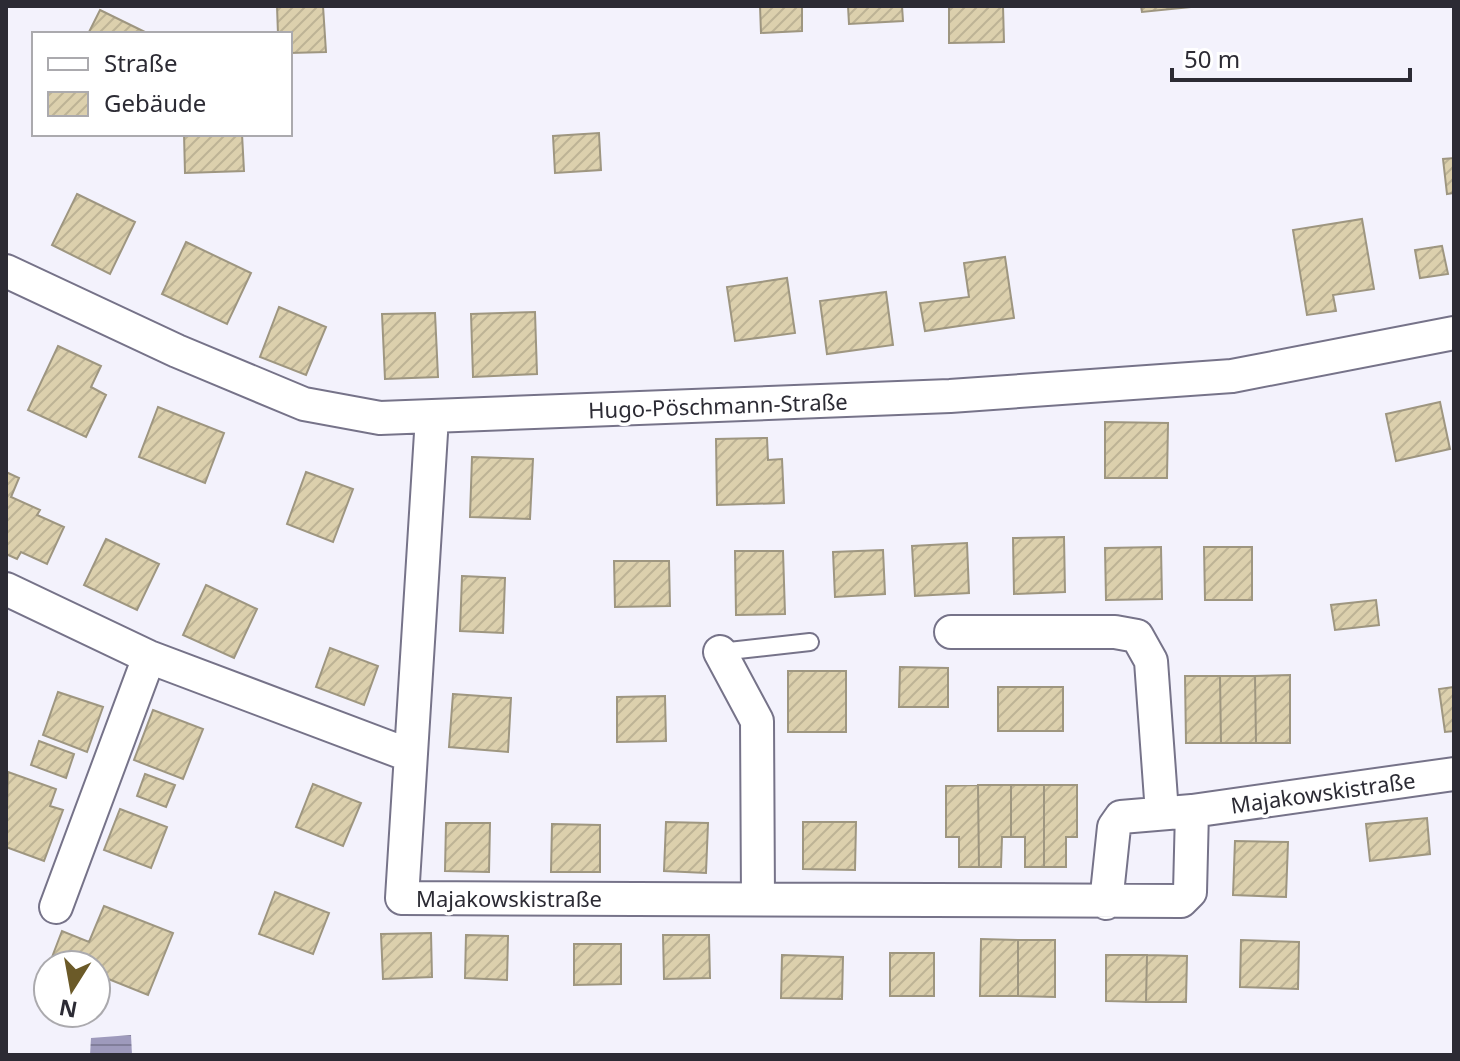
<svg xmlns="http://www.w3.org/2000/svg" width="1460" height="1061" font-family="'Noto Sans',sans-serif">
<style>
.water{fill:url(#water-rules)}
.building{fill:url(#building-hatch);stroke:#9e9680;stroke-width:2}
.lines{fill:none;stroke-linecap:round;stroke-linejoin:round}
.service-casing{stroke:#767389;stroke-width:20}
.minor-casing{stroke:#767389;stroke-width:36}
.service{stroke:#fff;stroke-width:16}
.minor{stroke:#fff;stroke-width:32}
.labels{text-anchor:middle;stroke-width:7;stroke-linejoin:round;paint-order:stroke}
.street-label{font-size:22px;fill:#2c2b34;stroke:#fff}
</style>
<defs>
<pattern id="water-rules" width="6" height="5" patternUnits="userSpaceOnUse" patternTransform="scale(2)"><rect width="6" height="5" fill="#9e9abc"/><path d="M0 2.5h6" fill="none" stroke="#817e9a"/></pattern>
<pattern id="building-hatch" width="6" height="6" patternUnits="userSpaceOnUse" patternTransform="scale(2)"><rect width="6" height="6" fill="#dcd0ad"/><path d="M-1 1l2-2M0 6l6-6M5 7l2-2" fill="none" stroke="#bdb395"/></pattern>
</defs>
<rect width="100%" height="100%" fill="#f3f2fc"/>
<!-- water -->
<path class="water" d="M 131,1035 L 132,1055 L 90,1055 L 91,1038 Z"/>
<!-- building -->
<path class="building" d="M 277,6 L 323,6 L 326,52 L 290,53 L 290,34 L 278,34 Z
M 760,6 L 802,6 L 802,31 L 761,33 Z
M 848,6 L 902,6 L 903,21 L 849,24 Z
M 949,6 L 1003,6 L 1004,42 L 949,43 Z
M 1141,6 L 1201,6 L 1142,12 Z
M 100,10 L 149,34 L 88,34 Z
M 599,133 L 601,170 L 555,173 L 553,136 Z
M 184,134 L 242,134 L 244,171 L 185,173 Z
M 1454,158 L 1454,193 L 1447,194 L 1443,159 Z
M 77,194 L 135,222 L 110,274 L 52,245 Z
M 1362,219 L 1374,289 L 1333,295 L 1336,311 L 1307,315 L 1293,230 Z
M 186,242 L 251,273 L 227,324 L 162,294 Z
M 1442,246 L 1448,274 L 1420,278 L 1415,250 Z
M 1005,257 L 1014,318 L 925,331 L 920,303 L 969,297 L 964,263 Z
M 787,278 L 795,333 L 735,341 L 727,287 Z
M 886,292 L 893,345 L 827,354 L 820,301 Z
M 279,307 L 326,327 L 306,375 L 260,357 Z
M 535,312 L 537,374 L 473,377 L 471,314 Z
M 435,313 L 438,377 L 385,379 L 382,314 Z
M 58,346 L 101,366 L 91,387 L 106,395 L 86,437 L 28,410 Z
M 1440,402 L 1450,449 L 1396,461 L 1386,414 Z
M 158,407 L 224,433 L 205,483 L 139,457 Z
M 1105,422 L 1168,423 L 1167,478 L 1105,478 Z
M 767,438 L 768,460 L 782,459 L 784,503 L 717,505 L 716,439 Z
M 472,457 L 533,459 L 530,519 L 470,517 Z
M 6,472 L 19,478 L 11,497 L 40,510 L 37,515 L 64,527 L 47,564 L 21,552 L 17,559 L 6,554 Z
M 306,472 L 353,489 L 333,542 L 287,524 Z
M 1064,537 L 1065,592 L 1014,594 L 1013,538 Z
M 106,539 L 159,564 L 137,610 L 84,585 Z
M 967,543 L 969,593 L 915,596 L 912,546 Z
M 1161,547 L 1162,599 L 1106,600 L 1105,548 Z
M 1204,547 L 1252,547 L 1252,600 L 1205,600 Z
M 883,550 L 885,594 L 835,597 L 833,552 Z
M 735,551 L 783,551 L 785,614 L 736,615 Z
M 614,561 L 669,561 L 670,606 L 615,607 Z
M 462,576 L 505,578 L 503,633 L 460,631 Z
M 206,585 L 257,609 L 234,658 L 183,635 Z
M 1376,600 L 1379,625 L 1335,630 L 1331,605 Z
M 330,648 L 378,666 L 364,705 L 316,687 Z
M 900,667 L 948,668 L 948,707 L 899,707 Z
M 788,671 L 846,671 L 846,732 L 788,732 Z
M 1290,675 L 1290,743 L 1256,743 L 1255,676 Z
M 1185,676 L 1220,676 L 1221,743 L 1186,743 Z
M 1220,676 L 1255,676 L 1256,743 L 1221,743 Z
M 998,687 L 1063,687 L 1063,731 L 998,731 Z
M 1454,687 L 1454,731 L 1445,732 L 1439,689 Z
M 58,692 L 103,707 L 87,752 L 43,735 Z
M 453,694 L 511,698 L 508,752 L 449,747 Z
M 665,696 L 666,741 L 617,742 L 617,697 Z
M 153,710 L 203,729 L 183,779 L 134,760 Z
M 39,741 L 74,754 L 66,778 L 31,765 Z
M 8,772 L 56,789 L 50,806 L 63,810 L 44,861 L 6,847 Z
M 145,774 L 175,785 L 166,807 L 137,796 Z
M 313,784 L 361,803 L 343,846 L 296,827 Z
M 978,785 L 1011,785 L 1011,837 L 1002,837 L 1001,867 L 979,867 Z
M 978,785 L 979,867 L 959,867 L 959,837 L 946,837 L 946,786 Z
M 1011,785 L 1044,785 L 1044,867 L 1025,867 L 1025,837 L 1011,837 Z
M 1044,785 L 1077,785 L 1077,837 L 1066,837 L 1066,867 L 1044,867 Z
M 120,809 L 167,827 L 151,868 L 104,850 Z
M 1427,818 L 1430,854 L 1370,861 L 1366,824 Z
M 666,822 L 708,823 L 706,873 L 664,871 Z
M 803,822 L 856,822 L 855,870 L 803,869 Z
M 446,823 L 490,823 L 489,872 L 445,871 Z
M 552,824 L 600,825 L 600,872 L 551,872 Z
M 1235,841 L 1288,842 L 1286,897 L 1233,895 Z
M 275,892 L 329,913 L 313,954 L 259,934 Z
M 104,906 L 173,933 L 148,995 L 96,974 L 96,965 L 49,965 L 62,931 L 89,942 Z
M 431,933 L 432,977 L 383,979 L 381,934 Z
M 466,935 L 508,936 L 507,980 L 465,978 Z
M 663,935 L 709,935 L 710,978 L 664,979 Z
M 981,939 L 1018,940 L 1018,996 L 980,996 Z
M 1018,940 L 1055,940 L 1055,997 L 1018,996 Z
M 1241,940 L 1299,942 L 1298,989 L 1240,987 Z
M 574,944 L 621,944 L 621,984 L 574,985 Z
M 890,953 L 934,953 L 934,996 L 890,996 Z
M 782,955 L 843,957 L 842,999 L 781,998 Z
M 1106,955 L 1147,955 L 1146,1002 L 1106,1001 Z
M 1147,955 L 1187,956 L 1186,1002 L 1146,1002 Z"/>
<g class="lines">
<!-- service casing -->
<g class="service-casing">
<path id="service" d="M 720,652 L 810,642"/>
</g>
<!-- minor casing -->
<g class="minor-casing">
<path id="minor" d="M 6,271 L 177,351 L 304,404 L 380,418 L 950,396 L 1232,376 L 1454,333
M 432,417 L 402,898 L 1181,901 L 1190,892 L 1192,811
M 6,589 L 149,657 L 409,755
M 951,632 L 1115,632 L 1137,636 L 1151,661 L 1162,813
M 720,652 L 757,721 L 758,899
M 1106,903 L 1114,827 L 1121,817 L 1192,811 L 1454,774
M 56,907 L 149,657"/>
</g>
<!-- service -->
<use href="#service" class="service"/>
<!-- minor -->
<use href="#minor" class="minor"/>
</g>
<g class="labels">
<!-- street labels -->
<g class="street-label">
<text transform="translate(718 406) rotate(-2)" y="8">Hugo-Pöschmann-Straße</text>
<text transform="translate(1323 793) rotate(-8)" y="8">Majakowskistraße</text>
<text x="509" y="907">Majakowskistraße</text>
</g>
</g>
<!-- border -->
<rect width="1460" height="1061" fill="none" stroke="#2c2b34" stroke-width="16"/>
<!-- legend -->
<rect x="32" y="32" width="260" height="104" fill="#ffffff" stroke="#abaaae" stroke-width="2"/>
<rect x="48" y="58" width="40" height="12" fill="#ffffff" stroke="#abaaae" stroke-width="2"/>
<text x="104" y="72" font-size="24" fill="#2c2b34">Straße</text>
<rect x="48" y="92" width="40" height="24" fill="url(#building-hatch)" stroke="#abaaae" stroke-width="2"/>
<text x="104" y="112" font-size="24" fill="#2c2b34">Gebäude</text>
<!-- north arrow -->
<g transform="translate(72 989) rotate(191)"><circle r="38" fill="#ffffff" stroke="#abaaae" stroke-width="2"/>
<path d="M0-6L14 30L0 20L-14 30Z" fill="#6b5a28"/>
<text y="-12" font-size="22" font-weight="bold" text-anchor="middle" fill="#2c2b34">N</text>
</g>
<!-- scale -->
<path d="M1172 68v12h238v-12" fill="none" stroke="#2c2b34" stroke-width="4"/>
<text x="1184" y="68" font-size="24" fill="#2c2b34" stroke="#ffffff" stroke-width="6" paint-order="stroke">50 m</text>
</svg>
